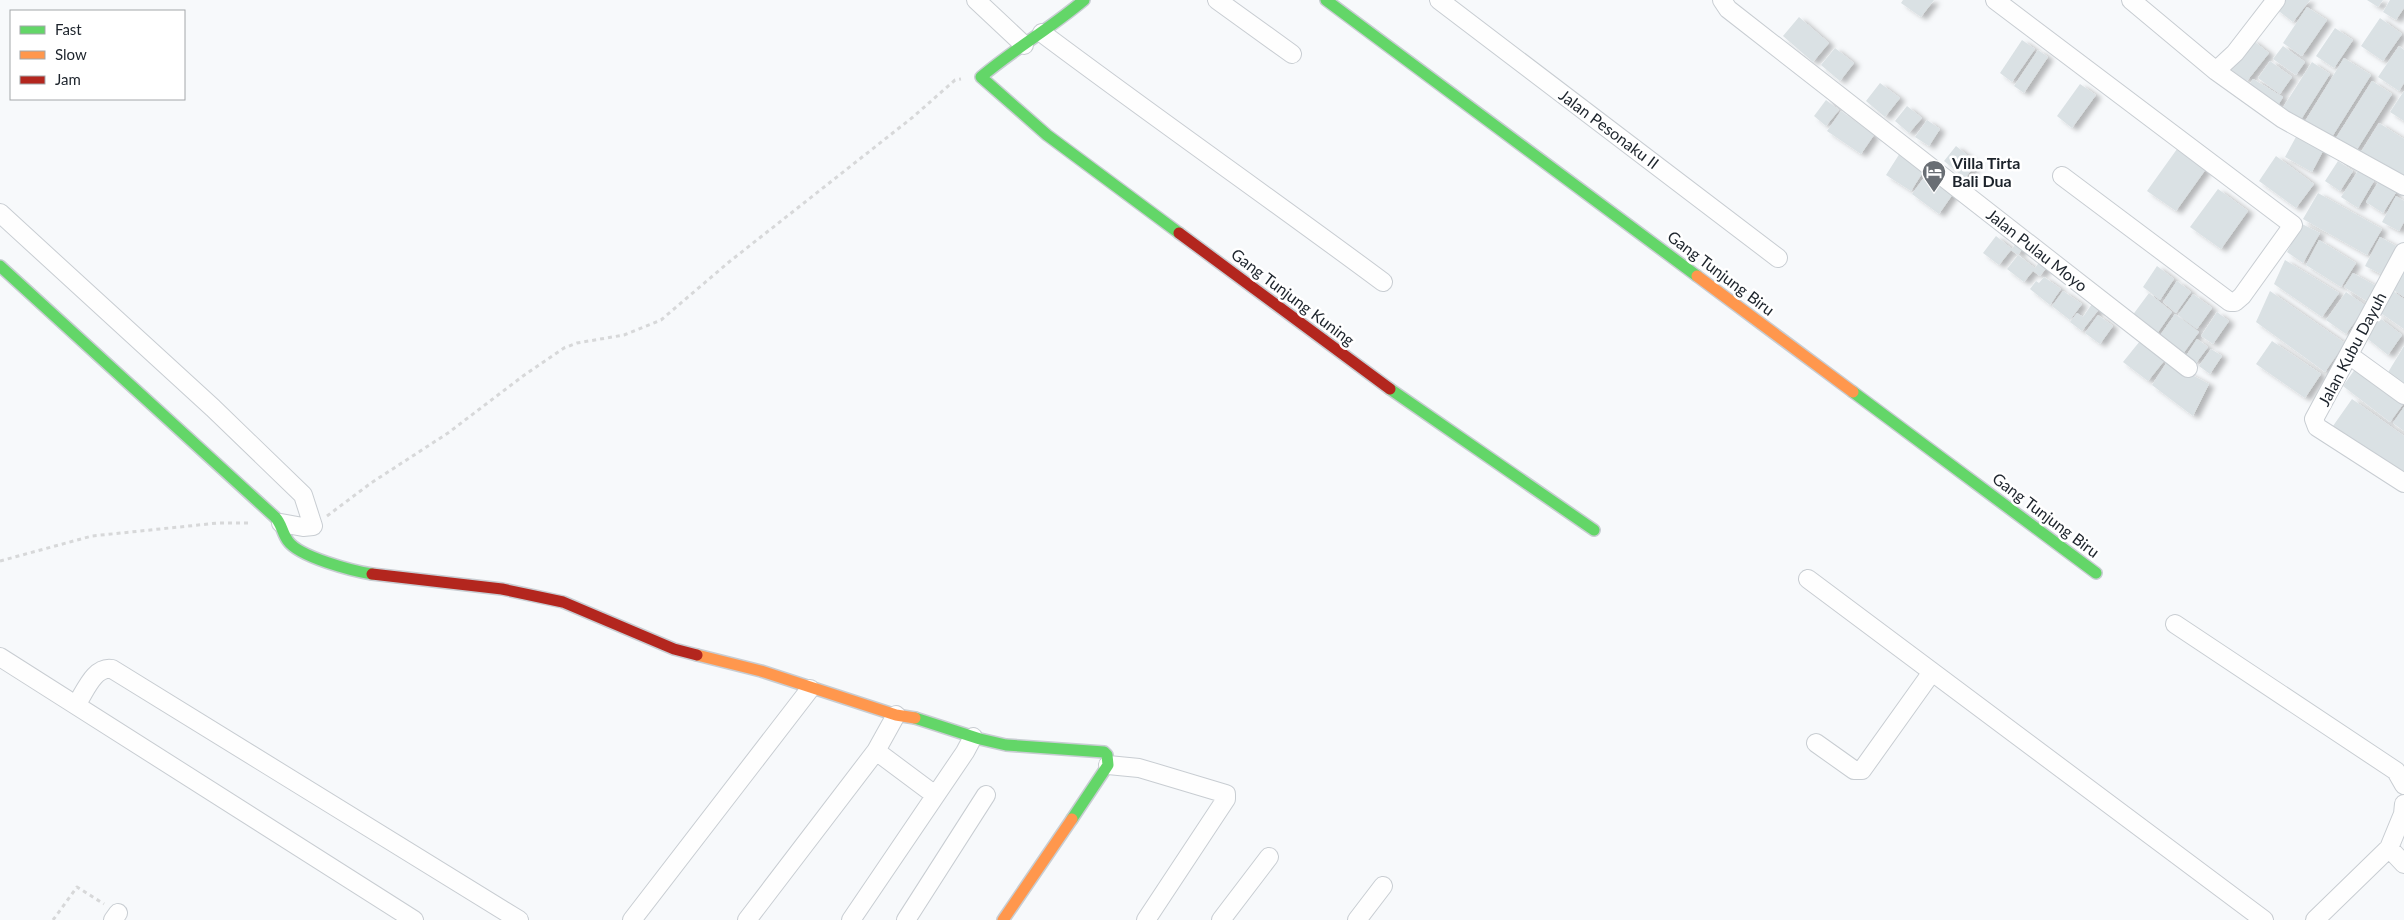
<svg xmlns="http://www.w3.org/2000/svg" width="2404" height="920" font-family="Lato,sans-serif">
<style>
.building{fill:#dae1e4;filter:url(#shadow)}
.lines{fill:none;stroke-linecap:round;stroke-linejoin:round}
.street-casing{stroke:#c8cdd2;stroke-width:20}
.fast-casing{stroke:#c8cdd2;stroke-width:14}
.slow-casing{stroke:#c8cdd2;stroke-width:14}
.jam-casing{stroke:#c8cdd2;stroke-width:14}
.path{stroke:#d7d8d9;stroke-width:3;stroke-dasharray:4 4;stroke-linecap:butt}
.street{stroke:#fefefe;stroke-width:18}
.fast{stroke:#63d668;stroke-width:11}
.slow{stroke:#ff974d;stroke-width:11}
.jam{stroke:#b3261e;stroke-width:11}
.labels{text-anchor:middle;stroke-width:5;stroke-linejoin:round;paint-order:stroke}
.street-label{font-size:16px;fill:#1c232b;stroke:#fff}
.poi-label{font-size:16px;font-weight:bold;fill:#1c232b;stroke:#fff;text-anchor:start}
</style>
<defs>
<filter id="shadow"><feDropShadow dx="5.5" dy="3" stdDeviation="2.5" flood-color="#0004"/></filter>
</defs>
<rect width="100%" height="100%" fill="#f7f9fb"/>
<!-- building -->
<path class="building" d="M 1903,0 L 1934,0 L 1921,17 L 1901,3 Z
M 2281,0 L 2310,0 L 2293,22 L 2275,8 Z
M 2367,0 L 2383,0 L 2378,7 Z
M 2390,0 L 2404,0 L 2404,8 L 2396,20 L 2383,12 Z
M 2307,7 L 2327,20 L 2302,56 L 2283,43 Z
M 1799,17 L 1829,43 L 1813,62 L 1783,36 Z
M 2380,18 L 2402,34 L 2383,61 L 2361,46 Z
M 2335,28 L 2353,40 L 2334,68 L 2316,56 Z
M 2251,39 L 2269,53 L 2247,81 L 2229,68 Z
M 2022,40 L 2035,49 L 2012,82 L 2000,73 Z
M 2283,46 L 2305,62 L 2296,75 L 2273,59 Z
M 2399,46 L 2404,50 L 2404,83 L 2399,91 L 2378,77 Z
M 1835,48 L 1854,63 L 1840,81 L 1821,65 Z
M 2038,50 L 2048,57 L 2024,93 L 2014,86 Z
M 2344,58 L 2371,75 L 2330,140 L 2304,123 Z
M 2270,61 L 2292,77 L 2280,94 L 2258,78 Z
M 2312,62 L 2330,74 L 2300,121 L 2282,109 Z
M 2253,79 L 2283,97 L 2277,107 L 2247,89 Z
M 2372,81 L 2392,94 L 2356,151 L 2336,138 Z
M 1880,83 L 1900,98 L 1885,117 L 1866,101 Z
M 2080,84 L 2096,95 L 2072,128 L 2057,116 Z
M 2404,91 L 2404,121 L 2390,112 Z
M 1826,100 L 1839,110 L 1826,126 L 1814,116 Z
M 1907,106 L 1922,118 L 1909,133 L 1895,121 Z
M 1841,111 L 1874,135 L 1861,154 L 1827,131 Z
M 1927,120 L 1940,129 L 1929,146 L 1915,137 Z
M 2379,123 L 2404,139 L 2404,178 L 2361,152 Z
M 2297,135 L 2324,149 L 2312,172 L 2285,157 Z
M 1956,146 L 1977,163 L 1965,178 L 1944,161 Z
M 2177,149 L 2206,169 L 2176,211 L 2147,191 Z
M 1900,153 L 1925,169 L 1911,191 L 1886,175 Z
M 2276,156 L 2314,184 L 2296,208 L 2259,181 Z
M 2338,161 L 2353,171 L 2340,191 L 2325,181 Z
M 2358,171 L 2374,181 L 2358,208 L 2341,197 Z
M 1928,172 L 1955,191 L 1939,214 L 1912,194 Z
M 2379,181 L 2397,191 L 2383,213 L 2366,202 Z
M 2218,189 L 2248,211 L 2221,249 L 2190,227 Z
M 2318,193 L 2382,229 L 2367,255 L 2303,219 Z
M 2396,196 L 2404,201 L 2404,222 L 2399,231 L 2382,222 Z
M 2302,224 L 2320,233 L 2303,263 L 2287,252 Z
M 1996,236 L 2012,249 L 2016,243 L 2023,248 L 2018,255 L 2011,250 L 1999,265 L 1983,253 Z
M 2380,237 L 2396,246 L 2381,274 L 2365,266 Z
M 2319,240 L 2356,263 L 2341,287 L 2306,265 Z
M 2018,255 L 2035,268 L 2040,261 L 2047,267 L 2040,276 L 2033,271 L 2024,282 L 2007,269 Z
M 2285,260 L 2339,293 L 2322,317 L 2274,284 Z
M 2157,266 L 2174,279 L 2160,300 L 2143,287 Z
M 2404,269 L 2404,297 L 2391,288 Z
M 2353,273 L 2376,286 L 2367,301 L 2344,287 Z
M 2044,277 L 2061,289 L 2050,305 L 2030,289 L 2036,281 L 2039,283 Z
M 2177,281 L 2191,292 L 2176,313 L 2163,302 Z
M 2390,289 L 2404,299 L 2404,329 L 2375,309 Z
M 2063,291 L 2082,304 L 2070,320 L 2052,306 Z
M 2270,291 L 2345,343 L 2325,372 L 2256,322 Z
M 2346,292 L 2366,306 L 2346,334 L 2326,320 Z
M 2149,293 L 2172,312 L 2156,335 L 2132,316 Z
M 2193,294 L 2212,308 L 2197,329 L 2178,315 Z
M 2092,304 L 2099,309 L 2082,331 L 2070,322 L 2077,313 L 2083,317 Z
M 2217,312 L 2229,321 L 2213,344 L 2201,336 Z
M 2175,314 L 2199,332 L 2182,355 L 2159,337 Z
M 2098,315 L 2113,326 L 2100,344 L 2085,333 Z
M 2377,316 L 2402,335 L 2388,355 L 2363,335 Z
M 2197,339 L 2208,347 L 2196,363 L 2186,356 Z
M 2140,341 L 2164,361 L 2148,381 L 2123,362 Z
M 2272,341 L 2321,374 L 2305,398 L 2256,364 Z
M 2404,346 L 2404,391 L 2384,379 Z
M 2211,349 L 2222,356 L 2210,374 L 2199,366 Z
M 2167,362 L 2209,384 L 2193,416 L 2152,385 Z
M 2358,365 L 2404,403 L 2390,422 L 2343,386 Z
M 2352,399 L 2404,436 L 2404,476 L 2333,426 Z
M 2404,407 L 2404,431 L 2393,423 Z"/>
<g class="lines">
<!-- street casing -->
<g class="street-casing">
<path id="street" d="M 976,0 L 1024,45
M 1217,0 L 1292,54
M 1439,0 L 1778,258
M 1722,0 L 1728,9 L 2188,368
M 1995,0 L 2293,225 L 2242,296 L 2235,302 L 2230,302 L 2062,176
M 2131,0 L 2216,71 L 2283,119 L 2404,186
M 1042,33 C 1154,117 1270,198 1383,282
M 2221,66 L 2235,53 L 2276,0
M 0,213 L 213,408 L 303,495 L 313,526 L 303,527 L 281,523
M 2404,252 L 2314,419 L 2317,427 L 2404,483
M 2349,355 L 2404,395
M 1808,579 L 2264,920
M 2175,624 L 2396,771 L 2404,785
M 0,657 L 414,920
M 76,705 C 85,692 94,666 112,669 L 519,920
M 1816,743 L 1854,770 L 1862,770 L 1932,672
M 876,751 L 935,795
M 1108,765 L 1139,768 L 1226,794 L 1226,799 L 1146,920
M 2389,848 L 2404,864
M 113,920 L 118,913
M 632,920 L 810,689
M 747,920 L 876,751 L 896,715
M 851,920 L 965,752 L 973,737
M 906,920 L 986,795
M 1221,920 L 1269,857
M 1357,920 L 1383,886
M 2315,920 L 2389,848 L 2403,814 L 2404,804"/>
</g>
<!-- fast casing -->
<g class="fast-casing">
<path id="fast" d="M 1084,0 C 1051,28 1014,49 981,77 L 1047,135 L 1179,233
M 1326,0 L 1697,276
M 0,266 L 275,517 C 282,524 282,533 288,541 C 299,557 353,571 372,574
M 1390,389 L 1594,530
M 1853,392 L 2096,573
M 915,718 L 980,739 L 1006,745 L 1104,752 L 1107,755 L 1108,765 L 1072,819"/>
</g>
<!-- slow casing -->
<g class="slow-casing">
<path id="slow" d="M 1697,276 L 1853,392
M 697,655 L 761,671 L 896,715 L 915,718
M 1003,920 L 1072,819"/>
</g>
<!-- jam casing -->
<g class="jam-casing">
<path id="jam" d="M 1179,233 L 1390,389
M 372,574 L 502,589 L 563,602 L 674,649 L 697,655"/>
</g>
<!-- path -->
<path class="path" d="M 327,516 L 371,483 L 448,433 L 523,376 L 564,348 L 577,343 L 624,335 L 661,320 L 729,262 L 913,117 L 955,80 L 961,79
M 0,561 L 92,536 L 218,523 L 248,523
M 53,920 L 77,887 L 104,904"/>
<!-- street -->
<use href="#street" class="street"/>
<!-- fast -->
<use href="#fast" class="fast"/>
<!-- slow -->
<use href="#slow" class="slow"/>
<!-- jam -->
<use href="#jam" class="jam"/>
</g>
<!-- icons -->
<defs>
<g id="hotel-pin" transform="scale(1.25)"><path d="M0 17L-7.5 6A9.5 9.5 0 1 1 7.5 6Z" fill="#696e74" stroke="#fff"/><path d="M-6-4.5h1.5V1H6V5H4.5V3h-9V5H-6ZM-4 0a1.8 1.8 0 1 1 3.6 0ZM.5 0V-2.5h3Q6-2.5 6 0Z" fill="#fff"/></g>
</defs>
<g fill-rule="evenodd">
<use href="#hotel-pin" x="1934" y="172"/>
</g>
<g class="labels">
<!-- street labels -->
<g class="street-label">
<text transform="translate(1609 129) rotate(37)" y="6">Jalan Pesonaku II</text>
<text transform="translate(2037 250) rotate(38)" y="6">Jalan Pulau Moyo</text>
<text transform="translate(1721 273) rotate(37)" y="6">Gang Tunjung Biru</text>
<text transform="translate(1293 297) rotate(37)" y="6">Gang Tunjung Kuning</text>
<text transform="translate(2352 349) rotate(-62)" y="6">Jalan Kubu Dayuh</text>
<text transform="translate(2046 515) rotate(37)" y="6">Gang Tunjung Biru</text>
</g>
<!-- poi labels -->
<g class="poi-label">
<text x="1952" y="169">Villa Tirta<tspan x="1952" dy="18">Bali Dua</tspan></text>
</g>
</g>
<!-- legend -->
<rect x="10" y="10" width="175" height="90" fill="#ffffff" stroke="#a4a7aa"/>
<rect x="20" y="26" width="25" height="8" fill="#63d668" stroke="#a4a7aa"/>
<text x="55" y="35" font-size="15" fill="#1c232b">Fast</text>
<rect x="20" y="51" width="25" height="8" fill="#ff974d" stroke="#a4a7aa"/>
<text x="55" y="60" font-size="15" fill="#1c232b">Slow</text>
<rect x="20" y="76" width="25" height="8" fill="#b3261e" stroke="#a4a7aa"/>
<text x="55" y="85" font-size="15" fill="#1c232b">Jam</text>
</svg>
